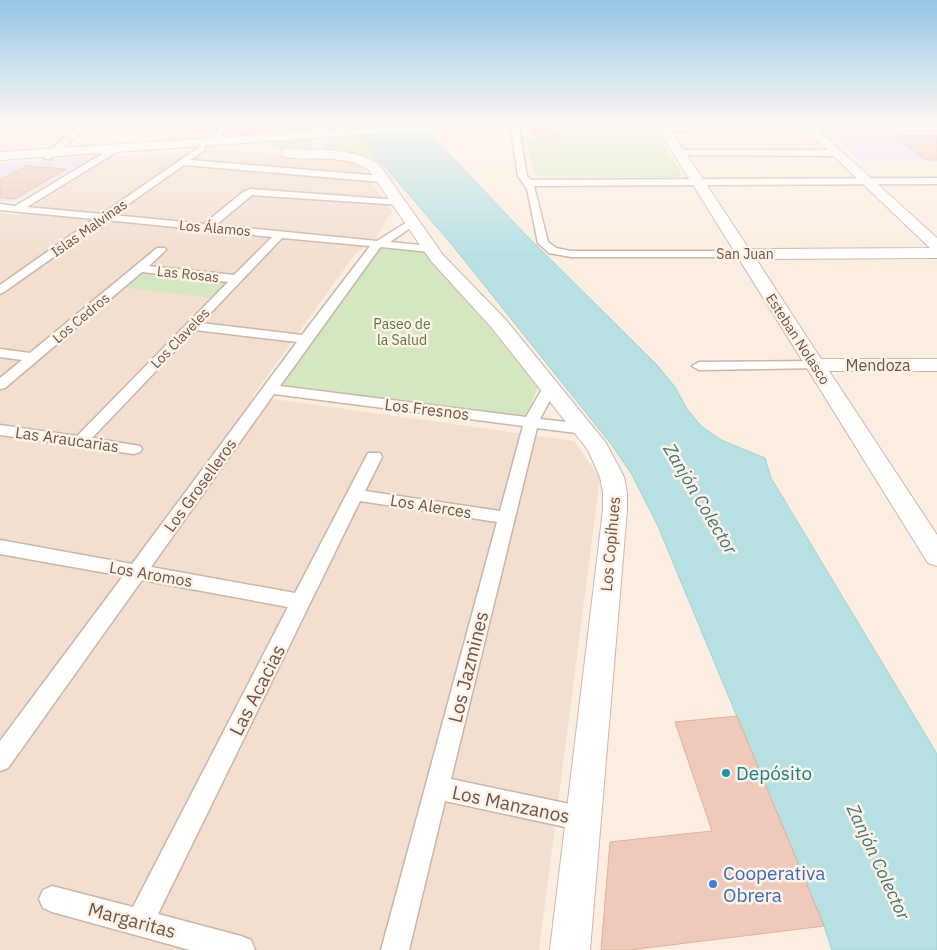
<svg xmlns="http://www.w3.org/2000/svg" width="937" height="950" font-family="'IBM Plex Sans',sans-serif">
<style>
.residential{fill:#f2dfd0}
.education{fill:#ebdef7}
.green{fill:#d4e7c1}
.water{fill:#b7e0e3;stroke:#9ed1d4}
.building{fill:#efcaba;stroke:#e0af9b}
.lines{fill:none;stroke-linecap:round;stroke-linejoin:round}
.street-casing{stroke:#cab5a8;stroke-width:3}
.secondary-casing{stroke:#d0b6a9;stroke-width:2}
.street{fill:#fff;fill-rule:evenodd}
.secondary{fill:#fff;fill-rule:evenodd}
.culture-dot{fill:#0f9aa8;stroke:#fef3e7;stroke-width:2}
.shop-dot{fill:#3f7fe0;stroke:#fef3e7;stroke-width:2}
.labels{text-anchor:middle;stroke-width:5;stroke-linejoin:round;paint-order:stroke}
.far-street-label{font-size:14px;fill:#705449;stroke:#fef3e7}
.far-park-label{font-size:14px;fill:#567642;stroke:#fef3e7}
.street-label{font-size:16px;fill:#705449;stroke:#fef3e7}
.water-label{font-size:18px;font-style:italic;fill:#41787c;stroke:#fef3e7}
.near-street-label{font-size:19px;fill:#705449;stroke:#fef3e7}
.near-culture-label{font-size:19px;fill:#0d838f;stroke:#fef3e7;text-anchor:start}
.near-shop-label{font-size:19px;fill:#366cbe;stroke:#fef3e7;text-anchor:start}
</style>
<rect width="100%" height="100%" fill="#fbeee1"/>
<!-- residential -->
<path class="residential" d="M 219,149 L 356,161 L 392,211 L 374,241 L 355,254 L 253,396 L 574,441 L 600,478 L 539,950 L 0,950 L 0,213 L 19,215 L 112,157 L 154,153 L 198,155 L 201,153 Z"/>
<!-- education -->
<path class="education" d="M 832,132 L 937,132 L 937,160 L 860,160 L 830,134 Z
M 86,157 L 90,159 L 18,200 L 0,201 L 0,164 Z"/>
<!-- green -->
<path class="green" d="M 551,122 L 645,122 L 653,136 L 659,136 L 682,175 L 675,177 L 536,176 L 526,139 L 535,139 L 532,126 L 538,123 Z
M 356,133 L 382,164 L 378,165 L 328,151 L 323,147 L 323,144 L 331,138 Z
M 309,138 L 313,141 L 314,144 C 304,152 281,155 271,146 L 277,140 Z
M 384,247 L 422,251 L 425,253 L 536,381 L 538,387 L 527,414 L 517,417 L 291,387 L 282,383 L 376,250 Z
M 147,272 L 222,281 L 224,284 L 211,298 L 122,287 L 139,274 Z"/>
<!-- water -->
<path class="water" d="M 341,122 L 397,122 L 422,125 L 525,234 L 657,365 L 675,387 L 687,409 L 701,426 L 721,440 L 765,458 L 771,478 L 937,754 L 937,950 L 832,950 L 824,926 L 657,524 L 631,473 L 611,444 L 453,246 L 356,133 Z"/>
<!-- building -->
<path class="building" d="M 247,122 L 264,122 L 257,133 L 247,134 Z
M 538,123 L 548,123 L 559,140 L 536,140 L 532,126 Z
M 893,136 L 937,136 L 937,160 L 926,160 Z
M 26,166 L 66,169 L 14,199 L 0,197 L 0,180 Z
M 737,716 L 824,926 L 630,950 L 601,950 L 610,842 L 712,831 L 675,722 Z"/>
<g class="lines">
<!-- street casing -->
<g class="street-casing">
<path id="street" d="M 84,122 L 92,122 L 50,159 L 44,159 L 44,155 Z
M 223,122 L 231,122 L 218,142 L 212,142 L 211,140 Z
M 422,122 L 454,122 L 450,124 L 425,125 L 422,125 Z
M 510,122 L 518,122 L 527,176 L 531,180 L 937,178 L 937,184 L 534,186 L 548,242 L 556,248 L 571,251 L 743,251 L 748,254 L 743,257 L 571,257 L 549,253 L 538,243 L 527,189 L 518,176 Z
M 937,126 L 937,130 L 664,131 L 660,129 L 664,127 Z
M 325,128 L 329,130 L 328,132 L 282,136 L 278,134 L 282,132 Z
M 117,145 L 120,146 L 120,150 L 27,207 L 102,214 L 202,145 L 205,146 L 205,150 L 190,160 L 382,176 L 387,179 L 382,182 L 184,165 L 113,215 L 204,224 L 243,192 L 251,189 L 399,200 L 402,201 L 402,205 L 252,195 L 216,225 L 377,241 L 412,219 L 417,222 L 416,224 L 390,242 L 430,246 L 435,249 L 430,252 L 381,247 L 379,249 L 280,386 L 526,417 L 545,384 L 555,384 L 557,387 L 540,419 L 584,424 L 589,426 L 592,429 L 589,432 L 584,434 L 537,428 L 451,779 L 584,807 L 593,810 L 596,819 L 593,828 L 584,831 L 445,801 L 409,950 L 381,950 L 497,522 L 360,501 L 158,914 L 241,936 L 251,940 L 255,950 L 190,950 L 52,912 L 43,908 L 39,899 L 43,890 L 52,886 L 133,907 L 288,607 L 142,580 L 8,768 L 0,771 L 0,741 L 123,576 L 0,554 L 0,540 L 132,564 L 297,342 L 195,330 L 92,438 L 140,446 L 142,449 L 140,452 L 134,454 L 0,435 L 0,425 L 77,436 L 228,282 L 142,272 L 5,388 L 0,389 L 0,378 L 22,360 L 0,357 L 0,349 L 30,353 L 157,248 L 165,248 L 166,250 L 149,266 L 234,275 L 272,237 L 106,220 L 4,292 L 0,294 L 0,285 L 94,219 L 0,210 L 0,204 L 15,206 ZM 282,238 L 370,246 L 302,335 L 201,323 ZM 274,394 L 523,426 L 500,511 L 365,491 L 382,457 L 380,453 L 368,453 L 366,457 L 295,593 L 151,567 Z
M 679,150 L 836,150 L 840,153 L 836,156 L 676,155 L 676,151 Z
M 814,361 L 821,365 L 819,368 L 699,370 L 692,366 L 699,362 Z"/>
</g>
<!-- secondary casing -->
<g class="secondary-casing">
<path id="secondary" d="M 458,122 L 508,122 L 502,125 L 0,160 L 0,152 Z
M 654,122 L 665,122 L 749,249 L 930,248 L 798,122 L 809,122 L 937,238 L 937,258 L 756,259 L 821,359 L 937,359 L 937,371 L 829,371 L 937,535 L 937,566 L 928,563 Z
M 286,149 C 317,150 351,147 379,164 L 443,255 L 506,320 L 606,443 L 624,477 L 627,493 L 627,510 L 590,950 L 550,950 L 603,510 L 603,493 L 600,477 L 588,450 L 492,328 L 431,261 L 369,170 C 342,152 311,163 282,156 L 280,153 L 282,150 Z"/>
</g>
<!-- street -->
<use href="#street" class="street"/>
<!-- secondary -->
<use href="#secondary" class="secondary"/>
</g>
<!-- sky -->
<linearGradient id="sky" x2="0" y2="1"><stop stop-color="#94c6e6"/><stop offset="0.48" stop-color="#fdf7f2"/><stop offset="1" stop-color="#fdf7f2" stop-opacity="0"/></linearGradient>
<rect width="937" height="255" fill="url(#sky)"/>
<!-- markers -->
<circle class="culture-dot" cx="726" cy="773" r="5"/>
<circle class="shop-dot" cx="713" cy="884" r="5"/>
<g class="labels">
<!-- far-street labels -->
<g class="far-street-label">
<text transform="translate(89 228) rotate(-35)" y="5">Islas Malvinas</text>
<text transform="translate(215 228) rotate(5)" y="5">Los Álamos</text>
<text x="745" y="259">San Juan</text>
<text transform="translate(188 274) rotate(6)" y="5">Las Rosas</text>
<text transform="translate(81 318) rotate(-40)" y="5">Los Cedros</text>
<text transform="translate(180 338) rotate(-46)" y="5">Los Claveles</text>
<text transform="translate(798 339) rotate(57)" y="5">Esteban Nolasco</text>
</g>
<!-- far-park labels -->
<g class="far-park-label">
<text x="402" y="329">Paseo de<tspan x="402" dy="16">la Salud</tspan></text>
</g>
<!-- street labels -->
<g class="street-label">
<text x="878" y="371">Mendoza</text>
<text transform="translate(427 409) rotate(7)" y="6">Los Fresnos</text>
<text transform="translate(67 439) rotate(8)" y="6">Las Araucarias</text>
<text transform="translate(200 485) rotate(-54)" y="6">Los Groselleros</text>
<text transform="translate(431 506) rotate(9)" y="6">Los Alerces</text>
<text transform="translate(610 544) rotate(-85)" y="6">Los Copíhues</text>
<text transform="translate(151 574) rotate(10)" y="6">Los Aromos</text>
</g>
<!-- water labels -->
<g class="water-label">
<text transform="translate(700 499) rotate(59)" y="6">Zanjón Colector</text>
<text transform="translate(878 862) rotate(65)" y="6">Zanjón Colector</text>
</g>
<!-- near-street labels -->
<g class="near-street-label">
<text transform="translate(468 667) rotate(-76)" y="7">Los Jazmines</text>
<text transform="translate(257 690) rotate(-63)" y="7">Las Acacias</text>
<text transform="translate(511 804) rotate(12)" y="7">Los Manzanos</text>
<text transform="translate(132 920) rotate(15)" y="7">Margaritas</text>
</g>
<!-- near-culture labels -->
<g class="near-culture-label">
<text x="736" y="780">Depósito</text>
</g>
<!-- near-shop labels -->
<g class="near-shop-label">
<text x="723" y="880">Cooperativa<tspan x="723" dy="22">Obrera</tspan></text>
</g>
</g>
</svg>
